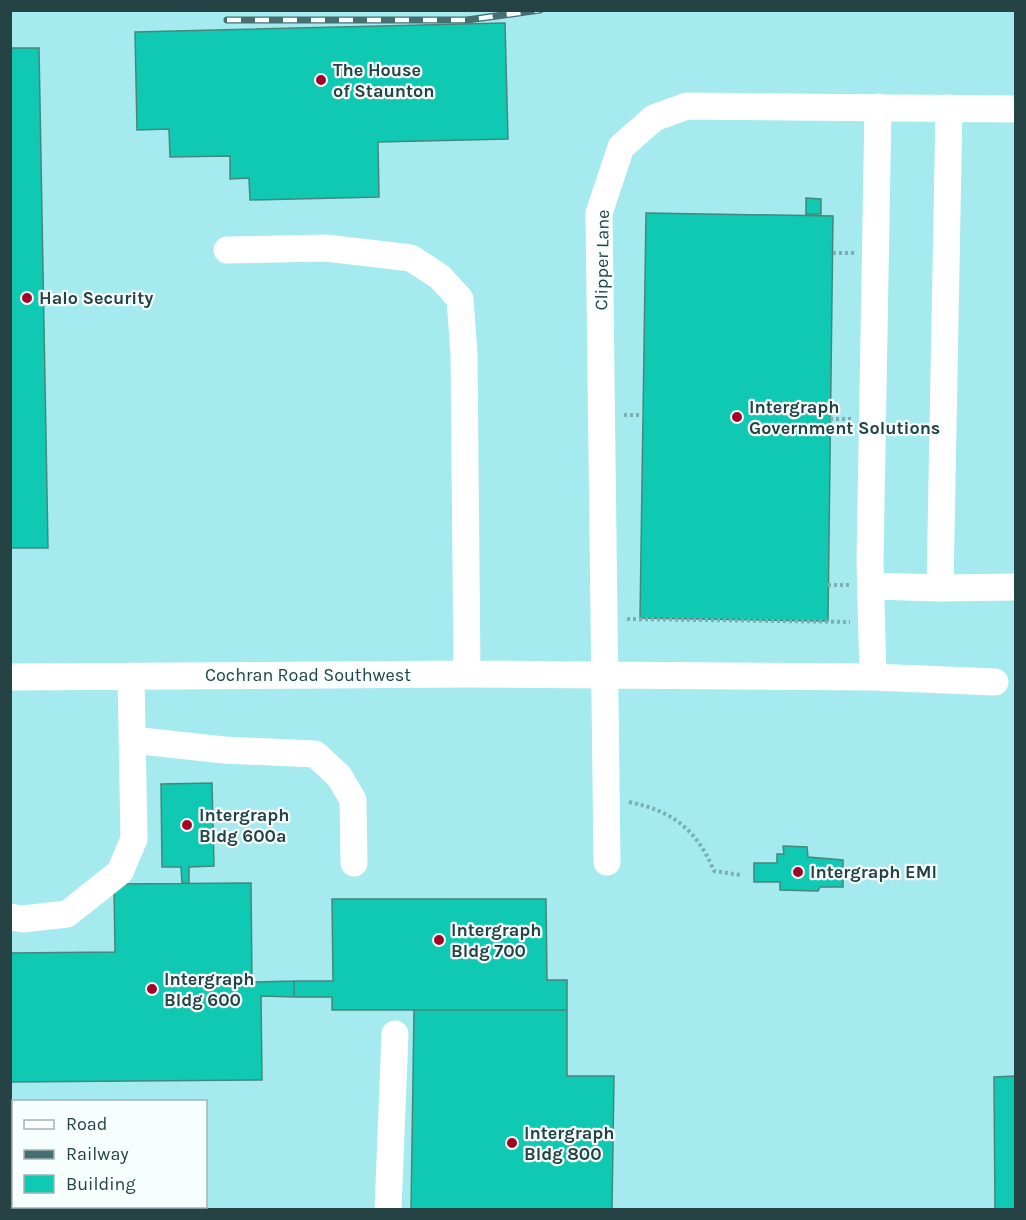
<svg xmlns="http://www.w3.org/2000/svg" width="1026" height="1220" font-family="Karla,sans-serif">
<style>
.building{fill:#10c9b3;stroke:#46877c;stroke-width:1.5}
.lines{fill:none;stroke-linecap:round;stroke-linejoin:round}
.path{stroke:#78b0b3;stroke-width:4;stroke-dasharray:3 3;stroke-linecap:butt}
.minor{stroke:#fff;stroke-width:27}
.rail-casing{stroke:#476e71;stroke-width:7}
.rail{stroke:#f7fefe;stroke-width:4.5;stroke-dasharray:14;stroke-linecap:butt}
.poi-dot{fill:#a40726;stroke:#f7fefe;stroke-width:2}
.labels{text-anchor:middle;stroke-width:4.5;stroke-linejoin:round;paint-order:stroke}
.poi-label{font-size:18px;font-weight:bold;fill:#254244;stroke:#f7fefe;text-anchor:start}
.street-label{font-size:18px;fill:#254244;stroke:#f7fefe}
</style>
<rect width="100%" height="100%" fill="#a4eaee"/>
<!-- building -->
<path class="building" d="M 505,23 L 508,139 L 378,142 L 379,197 L 250,200 L 249,178 L 230,179 L 230,156 L 170,157 L 169,129 L 137,130 L 135,32 Z
M 10,48 L 39,48 L 48,548 L 10,548 Z
M 806,198 L 821,199 L 821,214 L 806,214 Z
M 646,213 L 833,216 L 828,621 L 640,618 Z
M 212,783 L 214,866 L 189,867 L 189,883 L 182,883 L 181,867 L 162,867 L 161,784 Z
M 783,846 L 807,847 L 808,857 L 843,860 L 843,887 L 820,887 L 818,891 L 780,890 L 780,882 L 754,882 L 754,863 L 777,863 L 777,854 L 784,854 Z
M 251,883 L 252,982 L 294,981 L 294,997 L 261,996 L 262,1080 L 10,1082 L 10,953 L 115,952 L 114,884 Z
M 332,899 L 546,899 L 547,980 L 567,980 L 567,1010 L 332,1010 L 332,997 L 294,997 L 294,981 L 333,981 Z
M 414,1010 L 567,1010 L 567,1076 L 614,1076 L 612,1210 L 411,1210 Z
M 1016,1076 L 1016,1210 L 995,1210 L 994,1077 Z"/>
<g class="lines">
<!-- path -->
<path class="path" d="M 833,253 L 854,253
M 624,415 L 643,415
M 830,419 L 851,419
M 828,585 L 849,585
M 627,619 L 850,622
M 629,802 C 673,811 697,830 714,871 L 741,875"/>
<!-- minor -->
<path class="minor" d="M 878,107 L 870,561 L 873,677 L 995,682
M 227,250 L 326,248 L 411,258 L 440,277 L 460,299 L 464,354 L 467,674
M 871,586 L 940,588 L 949,108
M 940,588 L 1016,587
M 10,677 L 467,674 L 873,677
M 132,740 L 224,750 L 315,754 L 339,776 L 353,800 L 354,863
M 607,862 L 599,213 L 621,147 L 654,118 L 687,106 L 1016,109
M 10,917 L 23,919 L 67,914 L 120,872 L 134,839 L 131,676
M 388,1210 L 395,1034"/>
<!-- rail casing -->
<g class="rail-casing">
<path id="rail" d="M 227,20 L 467,20 L 540,10"/>
</g>
<!-- rail -->
<use href="#rail" class="rail"/>
</g>
<!-- markers -->
<g class="poi-dot">
<circle cx="321" cy="80" r="6"/>
<circle cx="27" cy="298" r="6"/>
<circle cx="737" cy="417" r="6"/>
<circle cx="187" cy="825" r="6"/>
<circle cx="798" cy="872" r="6"/>
<circle cx="439" cy="940" r="6"/>
<circle cx="152" cy="989" r="6"/>
<circle cx="512" cy="1143" r="6"/>
</g>
<g class="labels">
<!-- poi labels -->
<g class="poi-label">
<text x="333" y="76">The House<tspan x="333" dy="21">of Staunton</tspan></text>
<text x="39" y="304">Halo Security</text>
<text x="749" y="413">Intergraph<tspan x="749" dy="21">Government Solutions</tspan></text>
<text x="199" y="821">Intergraph<tspan x="199" dy="21">Bldg 600a</tspan></text>
<text x="810" y="878">Intergraph EMI</text>
<text x="451" y="936">Intergraph<tspan x="451" dy="21">Bldg 700</tspan></text>
<text x="164" y="985">Intergraph<tspan x="164" dy="21">Bldg 600</tspan></text>
<text x="524" y="1139">Intergraph<tspan x="524" dy="21">Bldg 800</tspan></text>
</g>
<!-- street labels -->
<g class="street-label">
<text transform="translate(602 260) rotate(-89)" y="6">Clipper Lane</text>
<text x="308" y="681">Cochran Road Southwest</text>
</g>
</g>
<!-- border -->
<rect width="1026" height="1220" fill="none" stroke="#254244" stroke-width="24"/>
<!-- legend -->
<rect x="12" y="1100" width="195" height="108" fill="#f7fefe" stroke="#a3b3b4" stroke-width="1.5"/>
<rect x="24" y="1120" width="30" height="9" fill="#ffffff" stroke="#a3b3b4" stroke-width="1.5"/>
<text x="66" y="1130" font-size="18" fill="#254244">Road</text>
<rect x="24" y="1150" width="30" height="9" fill="#476e71" stroke="#a3b3b4" stroke-width="1.5"/>
<text x="66" y="1160" font-size="18" fill="#254244">Railway</text>
<rect x="24" y="1175" width="30" height="18" fill="#10c9b3" stroke="#a3b3b4" stroke-width="1.5"/>
<text x="66" y="1190" font-size="18" fill="#254244">Building</text>
</svg>
